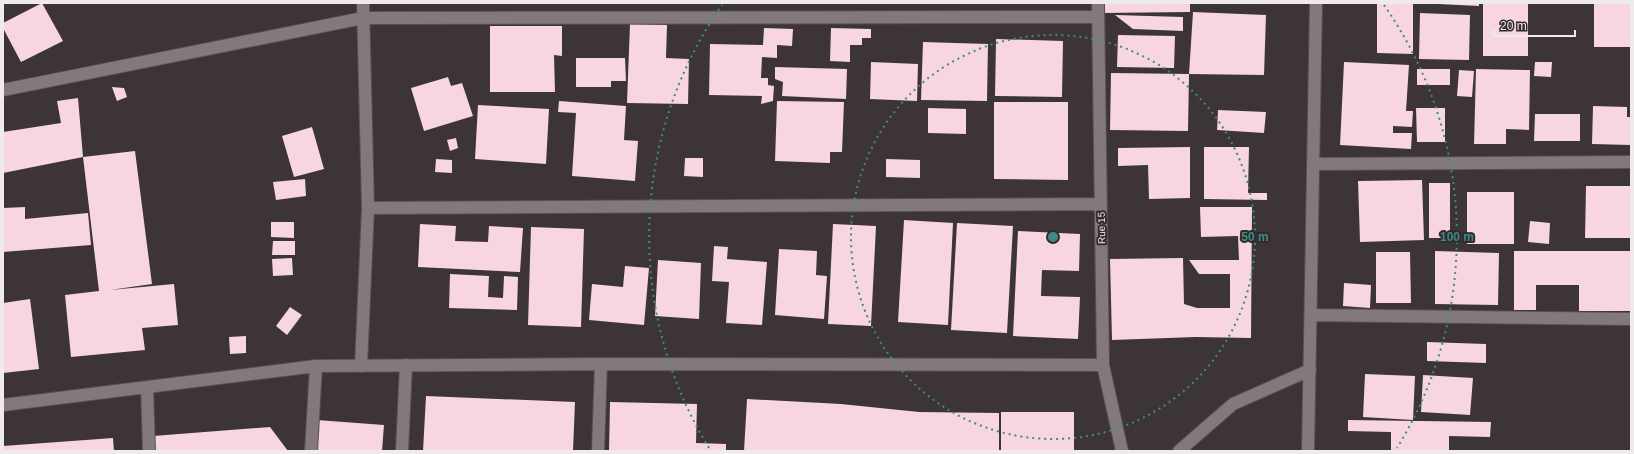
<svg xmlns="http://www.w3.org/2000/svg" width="1634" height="454" font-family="Arial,sans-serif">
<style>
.building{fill:#f7d5e1}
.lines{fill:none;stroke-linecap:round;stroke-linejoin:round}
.street-casing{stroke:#585154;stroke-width:14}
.street{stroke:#83797c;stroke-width:12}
.ring{fill:none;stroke:#3c8d87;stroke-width:2;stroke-dasharray:2 4}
.labels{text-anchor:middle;stroke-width:4;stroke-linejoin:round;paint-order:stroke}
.street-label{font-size:10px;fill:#efeaec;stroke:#322a2d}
.centre{fill:#3c8d87;stroke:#322a2d;stroke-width:2}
.ring-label{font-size:12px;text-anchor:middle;font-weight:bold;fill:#3c8d87;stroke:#322a2d;stroke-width:4;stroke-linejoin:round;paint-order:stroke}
</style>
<rect width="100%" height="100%" fill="#3c3437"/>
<!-- building -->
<path class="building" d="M 42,3 L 63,41 L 21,62 L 3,28 L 3,23 Z
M 1103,3 L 1190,3 L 1190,12 L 1103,13 Z
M 1377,3 L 1413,3 L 1413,54 L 1377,53 Z
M 1438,3 L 1479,3 L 1479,6 L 1438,4 Z
M 1483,3 L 1528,3 L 1528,56 L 1483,56 Z
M 1594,3 L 1631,3 L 1631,47 L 1594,47 Z
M 1193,12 L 1266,15 L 1264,75 L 1189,74 Z
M 1420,13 L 1470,15 L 1469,60 L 1419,59 Z
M 1115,15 L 1183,17 L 1183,31 L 1133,29 Z
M 630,24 L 667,25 L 666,58 L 689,59 L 688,104 L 627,103 Z
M 490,26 L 562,26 L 562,56 L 554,55 L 555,92 L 490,92 Z
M 764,28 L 793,29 L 792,46 L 777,45 L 777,58 L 762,57 L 761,78 L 768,78 L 768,85 L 774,86 L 773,101 L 761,104 L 762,96 L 709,95 L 710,44 L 763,45 Z
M 831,28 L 871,29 L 871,38 L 862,38 L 862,45 L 850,45 L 850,62 L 830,61 Z
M 1118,35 L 1175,36 L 1174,68 L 1117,67 Z
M 996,39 L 1063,41 L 1062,97 L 995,96 Z
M 923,42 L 988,44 L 987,101 L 921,100 Z
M 576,58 L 625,58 L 626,81 L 611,81 L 611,87 L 576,87 Z
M 871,62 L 918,64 L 917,101 L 870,99 Z
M 1344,62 L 1409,65 L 1406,111 L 1413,111 L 1412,127 L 1393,126 L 1393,133 L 1412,133 L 1411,149 L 1340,145 Z
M 1535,62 L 1552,62 L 1551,77 L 1534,76 Z
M 775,67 L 847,69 L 846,99 L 782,96 L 783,82 L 775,79 Z
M 1417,69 L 1450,69 L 1450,85 L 1417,85 Z
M 1476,69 L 1530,70 L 1529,130 L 1506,129 L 1506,144 L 1474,144 Z
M 1459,70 L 1474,71 L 1472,97 L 1457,96 Z
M 1111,73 L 1189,74 L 1188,131 L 1110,130 Z
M 448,77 L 451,86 L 462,83 L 473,116 L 424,131 L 411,88 Z
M 112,87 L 124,88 L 127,97 L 117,101 Z
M 78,98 L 83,157 L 3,173 L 3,132 L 61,123 L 57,101 Z
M 559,101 L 626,106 L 624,140 L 638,141 L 635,181 L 572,176 L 576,113 L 558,112 Z
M 777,101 L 844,102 L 842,152 L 830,152 L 830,163 L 775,161 Z
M 994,102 L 1068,102 L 1068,180 L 994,179 Z
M 478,105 L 549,109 L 546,164 L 475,159 Z
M 1593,106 L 1627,107 L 1627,117 L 1631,117 L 1631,145 L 1592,144 Z
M 928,108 L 966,109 L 966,134 L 928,133 Z
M 1416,108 L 1445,108 L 1445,142 L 1417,142 Z
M 1218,110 L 1266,112 L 1264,133 L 1217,130 Z
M 1535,114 L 1580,114 L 1580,141 L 1534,141 Z
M 312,127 L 324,169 L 294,177 L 282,136 Z
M 456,138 L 458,148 L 450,151 L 447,140 Z
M 1190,147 L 1190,198 L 1149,199 L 1148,165 L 1118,166 L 1118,148 Z
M 1204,147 L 1249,147 L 1248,193 L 1267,193 L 1267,200 L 1204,199 Z
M 135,151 L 152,284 L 110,290 L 174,284 L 178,325 L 142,328 L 145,350 L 71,357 L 65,295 L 99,291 L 83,157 Z
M 685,158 L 703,158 L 703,177 L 684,176 Z
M 436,159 L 452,160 L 452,173 L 435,172 Z
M 886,159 L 920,160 L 920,178 L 886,177 Z
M 305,179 L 306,196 L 276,200 L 273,182 Z
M 1422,180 L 1424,240 L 1360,242 L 1358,181 Z
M 1429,183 L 1450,183 L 1450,238 L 1429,238 Z
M 1586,186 L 1631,186 L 1631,238 L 1585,238 Z
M 1467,192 L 1514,192 L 1514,244 L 1467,244 Z
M 25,207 L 25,219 L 88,213 L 91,245 L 3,252 L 3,208 Z
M 1200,207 L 1252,207 L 1251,338 L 1196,337 L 1112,340 L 1110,259 L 1183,258 L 1184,304 L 1197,308 L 1230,308 L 1230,274 L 1199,274 L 1189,260 L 1239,260 L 1238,236 L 1201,237 Z
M 904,220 L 953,223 L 948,325 L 898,322 Z
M 1530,221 L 1550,223 L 1549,244 L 1528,242 Z
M 271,222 L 294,222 L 294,238 L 271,237 Z
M 957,223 L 1013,226 L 1007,333 L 951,330 Z
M 420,224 L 456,226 L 455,241 L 488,242 L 489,226 L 523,228 L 520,272 L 418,267 Z
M 833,224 L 876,226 L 871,326 L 828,324 Z
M 531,227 L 584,229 L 581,327 L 528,325 Z
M 1018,231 L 1080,234 L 1079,271 L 1042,270 L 1041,296 L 1080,297 L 1078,339 L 1013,336 Z
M 273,241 L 295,241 L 295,255 L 272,255 Z
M 714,246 L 728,247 L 727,259 L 767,262 L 762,325 L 726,323 L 729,282 L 712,281 Z
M 779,249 L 817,251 L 816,275 L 827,276 L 824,319 L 775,315 Z
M 1435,251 L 1499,253 L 1498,305 L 1435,304 Z
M 1514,251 L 1631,251 L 1631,311 L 1579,311 L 1579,285 L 1536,285 L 1536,310 L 1514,310 Z
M 1376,252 L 1410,252 L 1411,303 L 1376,303 Z
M 292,258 L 293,275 L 273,276 L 272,259 Z
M 658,260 L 701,263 L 699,319 L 655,316 Z
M 625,266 L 649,268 L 644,325 L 589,320 L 592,284 L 623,287 Z
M 450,274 L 489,276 L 488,297 L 503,298 L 504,276 L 518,277 L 517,310 L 449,308 Z
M 1344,283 L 1371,285 L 1370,308 L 1343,306 Z
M 30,299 L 39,369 L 3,373 L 3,303 Z
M 290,307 L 302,315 L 287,335 L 276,326 Z
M 246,336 L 246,353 L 230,354 L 229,337 Z
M 1427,342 L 1486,344 L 1486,363 L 1427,361 Z
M 1365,374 L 1415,376 L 1413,420 L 1363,417 Z
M 1423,375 L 1473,378 L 1470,415 L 1421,412 Z
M 426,396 L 575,402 L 573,451 L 423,451 Z
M 747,399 L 841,404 L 919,412 L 999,413 L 999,451 L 744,451 Z
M 610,402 L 697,404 L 696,443 L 726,444 L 726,451 L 609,451 Z
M 1001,412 L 1074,412 L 1074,451 L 1001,451 Z
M 317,420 L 384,425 L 382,451 L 315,451 Z
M 1348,420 L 1491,422 L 1490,437 L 1449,436 L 1449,451 L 1391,451 L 1391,432 L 1348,431 Z
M 270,427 L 288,451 L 154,451 L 153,436 Z
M 113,438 L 114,451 L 3,451 L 3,446 Z"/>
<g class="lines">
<!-- street casing -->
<g class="street-casing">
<path id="street" d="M 1098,3 L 1103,365 L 1122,451
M 3,90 L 363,18 L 1098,17
M 1313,164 L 1631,162
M 368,208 L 1101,204
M 1311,315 L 1631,319
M 361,366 L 368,208 L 363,3
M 147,387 L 149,451
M 3,405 L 316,366 L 601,364 L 1103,365
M 311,451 L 316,366
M 402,451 L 406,365
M 598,451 L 601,364
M 1179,451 L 1233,404 L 1310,370
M 1308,451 L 1316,3"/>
</g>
<!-- street -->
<use href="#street" class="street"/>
</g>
<!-- distance rings -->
<g class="ring">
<circle cx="1053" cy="237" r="202"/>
<path d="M709 448A404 404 0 0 1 722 5M1384 5A404 404 0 0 1 1397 448"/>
</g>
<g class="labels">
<!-- street labels -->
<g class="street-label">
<text transform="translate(1101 228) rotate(-91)" y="4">Rue 15</text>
</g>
</g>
<circle cx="1053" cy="237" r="6" class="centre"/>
<g class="ring-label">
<text x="1255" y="241">50 m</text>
<text x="1457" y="241">100 m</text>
</g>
<!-- border -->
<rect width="1634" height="454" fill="none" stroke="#efeaec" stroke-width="8"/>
<!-- scale -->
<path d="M1494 30v6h81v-6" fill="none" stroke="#efeaec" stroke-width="2"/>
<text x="1500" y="30" font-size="12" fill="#efeaec" stroke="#322a2d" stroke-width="3" paint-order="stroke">20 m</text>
</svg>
